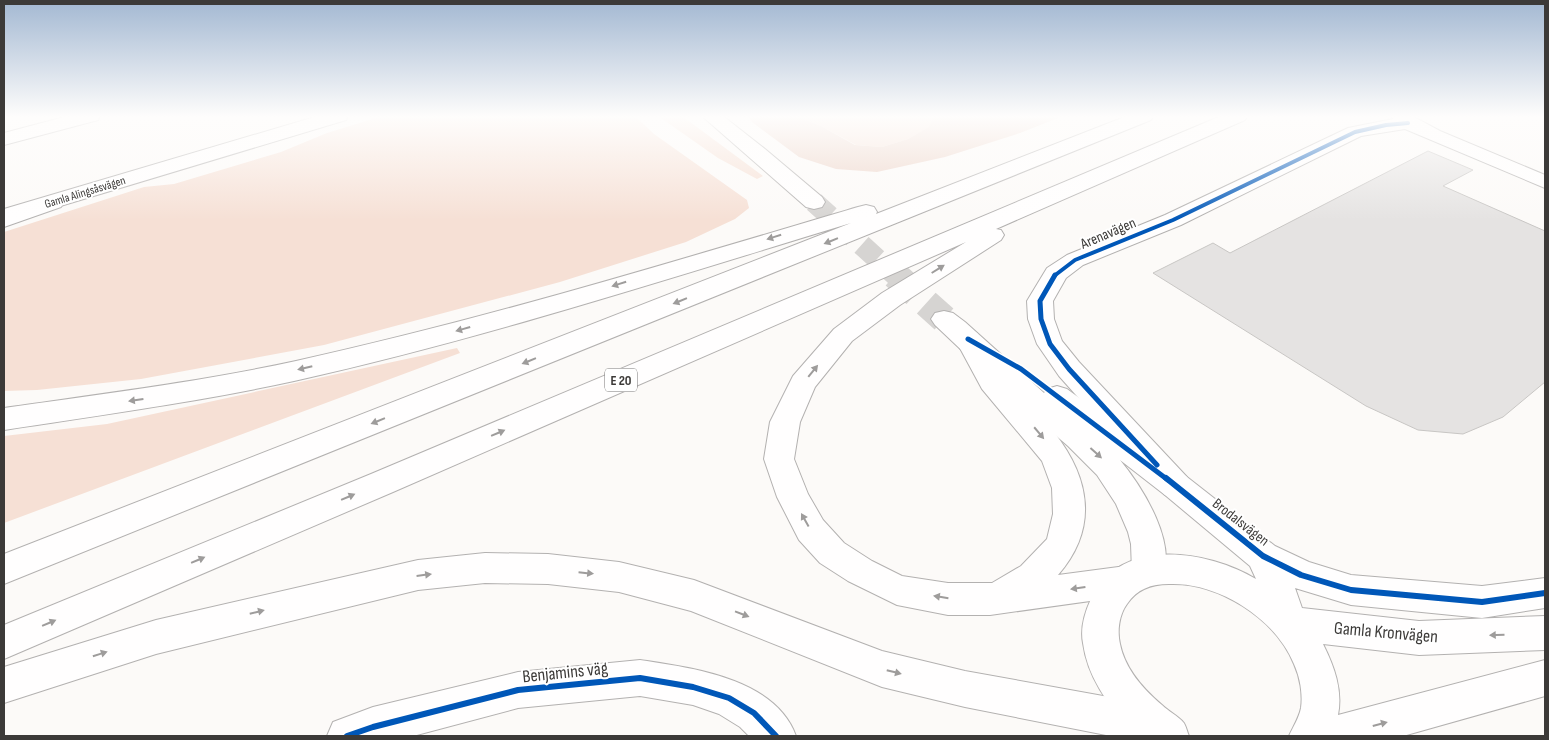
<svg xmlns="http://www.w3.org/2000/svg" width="1549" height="740" font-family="'Sofia Sans Condensed',sans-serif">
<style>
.green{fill:#f6e0d5}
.forest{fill:#edd5ca}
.building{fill:#e5e3e2;stroke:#c8c6c4}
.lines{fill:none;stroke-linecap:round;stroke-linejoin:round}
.tertiary-tunnel-far1{stroke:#d6d4d2;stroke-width:21;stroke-dasharray:21 11;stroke-linecap:butt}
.tertiary-tunnel{stroke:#d6d4d2;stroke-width:28;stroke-dasharray:28 14;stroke-linecap:butt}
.minor-casing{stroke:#b3b1b0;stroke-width:2}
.tertiary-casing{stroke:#b3b1b0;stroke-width:2}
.motorway-casing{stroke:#b3b1b0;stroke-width:2}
.minor{fill:#fffefe;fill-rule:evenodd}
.tertiary{fill:#fffefe;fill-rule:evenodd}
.motorway{fill:#fffefe;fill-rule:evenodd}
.cycleway-far2-casing{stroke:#fff;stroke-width:6}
.cycleway-far1-casing{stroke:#fff;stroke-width:8}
.cycleway-casing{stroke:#fff;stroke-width:9}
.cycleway-far2{stroke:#0057b8;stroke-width:4}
.cycleway-far1{stroke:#0057b8;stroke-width:5}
.cycleway{stroke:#0057b8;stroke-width:6}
.oneway{fill:#9e9c9b}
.labels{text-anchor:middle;stroke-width:4;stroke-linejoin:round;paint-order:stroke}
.far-street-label{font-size:12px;fill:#3c3a38;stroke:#fff}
.shield{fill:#fff;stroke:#767574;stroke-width:1}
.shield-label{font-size:14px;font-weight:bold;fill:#3c3a38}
.street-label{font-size:15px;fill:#3c3a38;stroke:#fff}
.near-street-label{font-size:18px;fill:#3c3a38;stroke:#fff}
</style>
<rect width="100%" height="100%" fill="#fcfaf8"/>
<!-- green -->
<path class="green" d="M 382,116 L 635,116 L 654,134 L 747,200 L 749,208 L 735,219 L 686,242 L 560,282 L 324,345 L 141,379 L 37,390 L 4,391 L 4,232 L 144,187 L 174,184 L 281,152 L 327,133 Z
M 658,116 L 682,116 L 763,176 L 757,179 L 718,158 Z
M 796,116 L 934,116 L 935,117 L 930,127 L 908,139 L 882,147 L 856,145 L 821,126 Z
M 457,348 L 460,353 L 4,523 L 4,436 L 107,424 Z"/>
<!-- forest -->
<path class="forest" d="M 747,116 L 796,116 L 821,126 L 855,145 L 882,147 L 908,139 L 929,127 L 934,116 L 1063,116 L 1020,133 L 945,157 L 877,172 L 836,169 L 799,157 L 752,122 Z"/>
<!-- building -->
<path class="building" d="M 1428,151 L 1473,170 L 1443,186 L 1545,231 L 1545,382 L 1503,417 L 1463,434 L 1418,430 L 1366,406 L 1153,273 L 1213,243 L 1230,253 Z"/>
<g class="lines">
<!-- tertiary-tunnel-far1 -->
<path class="tertiary-tunnel-far1" d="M 814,202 L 896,276"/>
<!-- tertiary-tunnel -->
<path class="tertiary-tunnel" d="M 895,275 L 944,319"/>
<!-- minor casing -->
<g class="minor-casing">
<path id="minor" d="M 68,116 L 100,116 L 98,120 L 4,145 L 4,133 Z
M 1392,116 L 1412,116 L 1440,131 L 1545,175 L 1545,188 L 1405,129 L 1361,136 L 1181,225 L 1083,265 L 1066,278 L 1053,301 L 1054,319 L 1062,341 L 1079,362 L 1187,477 L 1275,546 L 1309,562 L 1351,575 L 1482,586 L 1545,578 L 1545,608 L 1482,618 L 1351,605 L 1295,588 L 1302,608 L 1419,621 L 1545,616 L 1545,650 L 1419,655 L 1323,644 C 1334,666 1343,690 1338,715 L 1545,660 L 1545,696 L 1403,736 L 1289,736 C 1293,727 1299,718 1301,708 C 1303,694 1300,677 1294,664 C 1275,618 1218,582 1169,584 C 1151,584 1137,589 1127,604 C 1119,615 1117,631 1120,644 C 1125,669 1143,689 1162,705 C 1168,711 1178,716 1183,722 C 1186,725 1187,732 1189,736 L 1138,736 C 1112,711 1088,680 1083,643 C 1080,628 1085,612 1091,599 C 1120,536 1207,550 1256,579 L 1250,566 L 1165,495 L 1059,376 L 1037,344 L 1028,319 L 1027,301 L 1047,268 L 1067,255 L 1165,215 L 1348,128 L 1393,119 Z
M 640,660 C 692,668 775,678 796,736 L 749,736 L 740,727 L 719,714 L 693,705 L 640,696 L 518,708 L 413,736 L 327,736 L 333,722 L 373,707 L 518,672 Z"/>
</g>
<!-- tertiary casing -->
<g class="tertiary-casing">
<path id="tertiary" d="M 318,116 L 348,116 L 346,120 L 4,223 L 4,209 Z
M 702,116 L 723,116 L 765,149 L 822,197 L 825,202 L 822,207 L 814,209 L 806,207 Z
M 944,311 L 953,313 L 965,322 L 1044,393 L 1047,389 L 1057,386 L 1067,389 L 1187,477 L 1192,486 L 1187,495 L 1176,498 L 1165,495 L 1120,460 C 1143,488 1179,545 1161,581 L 1149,586 L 1137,581 L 1132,571 L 1131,544 L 1128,532 L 1116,504 L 1097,475 L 1068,446 L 1010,396 L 935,325 L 931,319 L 935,313 Z"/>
</g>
<!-- motorway casing -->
<g class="motorway-casing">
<path id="motorway" d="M 1127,116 L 1153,116 L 1151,120 L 4,584 L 4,554 L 851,223 C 667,279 482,339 294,381 C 198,402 101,415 4,430 L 4,408 C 101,394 199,382 296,361 C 486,319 672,262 858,207 L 866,205 L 874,207 L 877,212 L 876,214 Z
M 1221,116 L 1247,116 L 1245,120 L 996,229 L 1001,230 L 1004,235 L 1001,240 L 900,305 L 852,341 L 815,387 L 800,422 L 794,459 L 808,494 L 823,520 L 844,543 L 872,561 L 902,576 L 948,583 L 992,583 L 1021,566 L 1047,539 L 1053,514 L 1052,488 L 1042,461 L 982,389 L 955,339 L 959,333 L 968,330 L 977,333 C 986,347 992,363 1002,376 C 1018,396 1039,412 1054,432 C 1090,478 1099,528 1058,575 L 1126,566 L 1138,570 L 1143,581 L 1138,592 L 1126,596 L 990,615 L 948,615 L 897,605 L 848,581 L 820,563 L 799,540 L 777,497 L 764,459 L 770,422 L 793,376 L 834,329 L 882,293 L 966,242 L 393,492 L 4,659 L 4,625 L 371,474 Z
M 53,195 L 61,197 L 64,202 L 61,207 L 4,227 L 4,212 Z
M 485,553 L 548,554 L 619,562 L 694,580 L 882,651 L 965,671 L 1153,705 L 1167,711 L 1173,725 L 1168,736 L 1111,736 L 965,707 L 882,687 L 691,611 L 619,592 L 548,584 L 485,583 L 418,590 L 156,654 L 4,703 L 4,667 L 156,620 L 418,560 Z"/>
</g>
<!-- minor -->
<use href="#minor" class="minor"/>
<!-- tertiary -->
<use href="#tertiary" class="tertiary"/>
<!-- motorway -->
<use href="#motorway" class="motorway"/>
<!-- cycleway-far2 casing -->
<g class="cycleway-far2-casing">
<path id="cycleway-far2" d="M 1054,276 L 1075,260 L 1173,220 L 1355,132 L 1386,125 L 1408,123"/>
</g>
<!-- cycleway-far1 casing -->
<g class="cycleway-far1-casing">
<path id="cycleway-far1" d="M 1055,275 L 1040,301 L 1041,319 L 1050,344 L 1069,369 L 1157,465
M 968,339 L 1021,369 L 1168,480"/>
</g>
<!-- cycleway casing -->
<g class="cycleway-casing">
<path id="cycleway" d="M 1166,478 L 1263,556 L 1301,575 L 1351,590 L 1482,602 L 1545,593
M 347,736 L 373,727 L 518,690 L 640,678 L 693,687 L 729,698 L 754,713 L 776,736"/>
</g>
<!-- cycleway-far2 -->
<use href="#cycleway-far2" class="cycleway-far2"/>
<!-- cycleway-far1 -->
<use href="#cycleway-far1" class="cycleway-far1"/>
<!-- cycleway -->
<use href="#cycleway" class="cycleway"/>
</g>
<!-- one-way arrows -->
<defs><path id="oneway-solid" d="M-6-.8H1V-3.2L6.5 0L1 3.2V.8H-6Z" transform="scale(1.25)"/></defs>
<g class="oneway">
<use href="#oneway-solid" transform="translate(774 237) rotate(163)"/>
<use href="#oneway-solid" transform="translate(831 241) rotate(158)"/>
<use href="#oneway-solid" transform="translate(938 269) rotate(-32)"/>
<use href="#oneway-solid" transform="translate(619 284) rotate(163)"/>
<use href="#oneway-solid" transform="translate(680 301) rotate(158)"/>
<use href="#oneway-solid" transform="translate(463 329) rotate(164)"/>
<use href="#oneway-solid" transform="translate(529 361) rotate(158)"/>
<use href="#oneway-solid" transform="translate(305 368) rotate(167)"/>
<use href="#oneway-solid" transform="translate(813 371) rotate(-51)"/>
<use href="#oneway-solid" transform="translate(136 400) rotate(172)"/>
<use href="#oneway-solid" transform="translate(378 421) rotate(158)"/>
<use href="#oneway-solid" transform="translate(498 433) rotate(-23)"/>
<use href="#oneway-solid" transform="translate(1039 433) rotate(50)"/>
<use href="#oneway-solid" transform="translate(1096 453) rotate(42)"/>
<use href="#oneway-solid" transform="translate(348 497) rotate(-23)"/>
<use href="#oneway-solid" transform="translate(805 520) rotate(-119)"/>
<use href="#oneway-solid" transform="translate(198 560) rotate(-23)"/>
<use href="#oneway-solid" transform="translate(586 573) rotate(6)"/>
<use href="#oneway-solid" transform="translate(424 575) rotate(-7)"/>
<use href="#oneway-solid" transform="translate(1078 588) rotate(172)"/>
<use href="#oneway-solid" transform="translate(941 597) rotate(-171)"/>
<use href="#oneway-solid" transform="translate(257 612) rotate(-14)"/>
<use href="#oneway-solid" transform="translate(742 614) rotate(21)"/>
<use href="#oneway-solid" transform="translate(49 623) rotate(-23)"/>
<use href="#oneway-solid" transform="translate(1497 635) rotate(178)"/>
<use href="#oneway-solid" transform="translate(100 654) rotate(-18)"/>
<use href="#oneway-solid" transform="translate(894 672) rotate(14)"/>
<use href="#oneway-solid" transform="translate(1380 724) rotate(-15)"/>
</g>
<!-- sky -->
<linearGradient id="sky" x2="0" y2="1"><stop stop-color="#a3b8d2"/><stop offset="0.53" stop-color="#fefdfc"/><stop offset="1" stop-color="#fefdfc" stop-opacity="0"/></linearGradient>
<rect width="1549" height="220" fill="url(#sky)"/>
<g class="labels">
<!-- far-street labels -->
<g class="far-street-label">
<text transform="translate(85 192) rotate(-17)" y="4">Gamla Alingsåsvägen</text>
</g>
<!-- shield labels -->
<rect class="shield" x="605" y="368.5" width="32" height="23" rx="4"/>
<g class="shield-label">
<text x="621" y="385">E 20</text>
</g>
<!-- street labels -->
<g class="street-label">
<text transform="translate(1108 233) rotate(-23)" y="5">Arenavägen</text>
<text transform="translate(1241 522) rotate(38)" y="5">Brodalsvägen</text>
</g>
<!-- near-street labels -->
<g class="near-street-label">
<text transform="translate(1386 632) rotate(5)" y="6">Gamla Kronvägen</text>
<text transform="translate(565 672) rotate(-6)" y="6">Benjamins väg</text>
</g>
</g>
<!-- border -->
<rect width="1549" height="740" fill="none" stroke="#3c3a38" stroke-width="10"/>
</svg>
